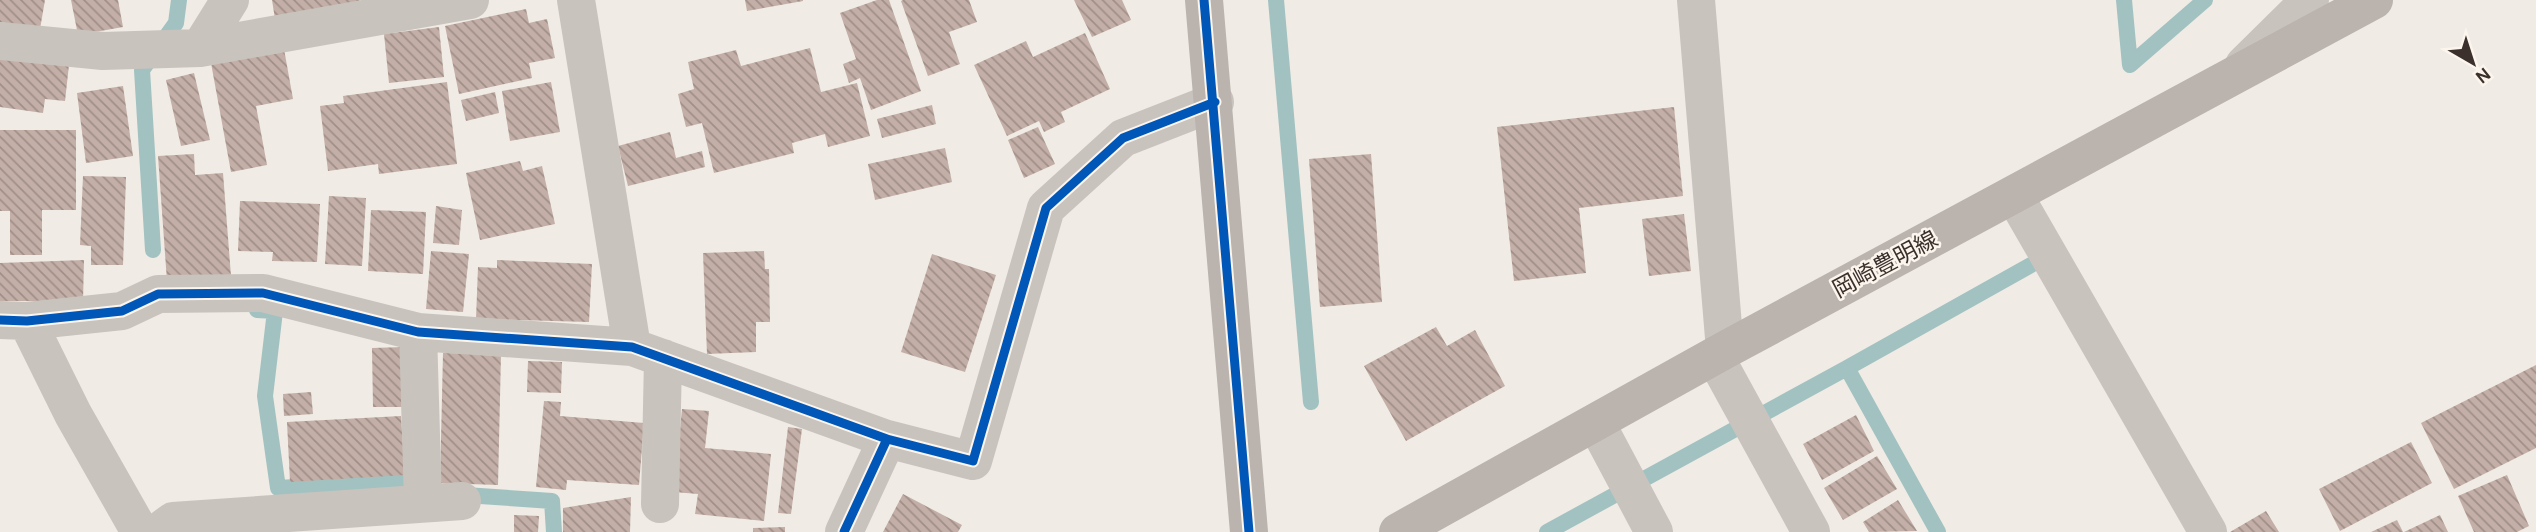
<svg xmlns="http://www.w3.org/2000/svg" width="2536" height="532" font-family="Karla,'Noto Sans JP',sans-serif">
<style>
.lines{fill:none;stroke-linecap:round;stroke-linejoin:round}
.stream{stroke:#a1c2c1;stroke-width:16}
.building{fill:url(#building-back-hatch)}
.street{stroke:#c9c3be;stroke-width:38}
.secondary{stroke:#bab3ae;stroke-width:38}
.cycleway-casing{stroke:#fbf5ee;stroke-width:13}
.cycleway{stroke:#0057b8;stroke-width:9}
.labels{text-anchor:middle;stroke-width:5;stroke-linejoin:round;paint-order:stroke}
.street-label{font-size:23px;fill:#3b302b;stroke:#fbf5ee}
</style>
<defs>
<pattern id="building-back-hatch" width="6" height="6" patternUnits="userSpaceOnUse" patternTransform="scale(1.75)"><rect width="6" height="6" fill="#c3afa7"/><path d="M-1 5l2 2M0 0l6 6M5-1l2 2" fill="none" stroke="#a08f88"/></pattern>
</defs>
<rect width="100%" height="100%" fill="#f0ebe5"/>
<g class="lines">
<!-- stream -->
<path class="stream" d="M 1276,0 L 1311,402
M 2124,0 L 2130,65 L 2205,0
M 153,250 L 142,70 L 176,23 L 179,0
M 257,310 L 275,311 L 265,396 L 278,488 L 404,481
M 465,495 L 552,501 L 554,532
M 1547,532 L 1847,368
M 1938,532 L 1847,368 L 2031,265"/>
</g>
<!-- building -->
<path class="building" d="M 0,0 L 45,0 L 40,29 L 0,22 Z
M 71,0 L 118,0 L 123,27 L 78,35 Z
M 272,0 L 359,0 L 360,1 L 275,19 Z
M 745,0 L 803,0 L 803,1 L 747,11 Z
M 877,0 L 889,0 L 921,91 L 871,110 L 860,78 L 849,83 L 843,64 L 856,59 L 840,13 Z
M 903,0 L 969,0 L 977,22 L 949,32 L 960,64 L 928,76 L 901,1 Z
M 1074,0 L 1122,0 L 1131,20 L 1092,37 Z
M 526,9 L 529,23 L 547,19 L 555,58 L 529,63 L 532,78 L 459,94 L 445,26 Z
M 439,27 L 444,77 L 389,83 L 384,34 Z
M 1085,33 L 1110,89 L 1061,112 L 1065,122 L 1044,132 L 1039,121 L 1007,136 L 974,65 L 1026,41 L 1033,57 Z
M 810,48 L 821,92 L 857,83 L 870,136 L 828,147 L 825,134 L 792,143 L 794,153 L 714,173 L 702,123 L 686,127 L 678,94 L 694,89 L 688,62 L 736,50 L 741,66 Z
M 284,49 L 293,99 L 256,106 L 267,165 L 231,172 L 211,63 Z
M 0,57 L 69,65 L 65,101 L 45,99 L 43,113 L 0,107 Z
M 194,73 L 210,140 L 181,146 L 166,80 Z
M 447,82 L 457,164 L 379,174 L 378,164 L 328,171 L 320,106 L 344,103 L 343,96 Z
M 551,82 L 560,132 L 510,141 L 502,91 Z
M 123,86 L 133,156 L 86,163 L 77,93 Z
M 495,92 L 499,113 L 466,121 L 461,100 Z
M 932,105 L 936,124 L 882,138 L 877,119 Z
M 1674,107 L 1683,196 L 1579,208 L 1586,273 L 1514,281 L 1497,127 Z
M 1038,127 L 1055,164 L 1024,178 L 1008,140 Z
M 0,130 L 76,130 L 76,210 L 42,210 L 42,255 L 10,255 L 10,211 L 0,211 Z
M 670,132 L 676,158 L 702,151 L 705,167 L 628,186 L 618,146 Z
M 945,148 L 952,182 L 875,200 L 868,164 Z
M 194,154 L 195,175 L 223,173 L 231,276 L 167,281 L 158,156 Z
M 1371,154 L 1382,302 L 1320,307 L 1309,159 Z
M 520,161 L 523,171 L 542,166 L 555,224 L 480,240 L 466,173 Z
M 83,176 L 126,177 L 123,265 L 91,265 L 91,246 L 80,245 Z
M 329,196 L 366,198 L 362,266 L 325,264 Z
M 240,201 L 320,204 L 317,262 L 272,261 L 273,252 L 238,251 Z
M 436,206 L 462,210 L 459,245 L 433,243 Z
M 371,210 L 426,212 L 423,274 L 368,271 Z
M 1684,214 L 1691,271 L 1649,276 L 1642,219 Z
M 431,251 L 469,254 L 463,312 L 426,309 Z
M 764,251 L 765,269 L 769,269 L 770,322 L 756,322 L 756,352 L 707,354 L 703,253 Z
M 932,254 L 996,275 L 965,372 L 901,352 Z
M 84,260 L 83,301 L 0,301 L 0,263 Z
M 497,260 L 592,264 L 589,322 L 476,319 L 478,267 L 497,268 Z
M 1436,327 L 1447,346 L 1475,330 L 1505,386 L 1406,441 L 1364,366 Z
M 404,347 L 405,407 L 373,407 L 372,348 Z
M 443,353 L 501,354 L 498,485 L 440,483 Z
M 528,361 L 562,362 L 561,393 L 527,392 Z
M 2536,365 L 2536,448 L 2454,489 L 2421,423 Z
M 311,392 L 313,414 L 284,416 L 283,394 Z
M 544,401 L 561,402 L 560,416 L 644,423 L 639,485 L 567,480 L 566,490 L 536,487 Z
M 682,409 L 709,411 L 705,448 L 771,454 L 764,521 L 695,514 L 698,494 L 674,492 Z
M 1856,415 L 1874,451 L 1822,480 L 1803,444 Z
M 401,416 L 405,475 L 290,482 L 287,422 Z
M 788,427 L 802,429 L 791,514 L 778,513 Z
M 2411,442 L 2432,483 L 2340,531 L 2319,489 Z
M 1877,456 L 1897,489 L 1843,520 L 1824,488 Z
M 2507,475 L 2529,526 L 2517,532 L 2474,532 L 2458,496 Z
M 903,494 L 962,525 L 958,532 L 883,532 Z
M 631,497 L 630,532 L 563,532 L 563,508 Z
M 1898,500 L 1917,531 L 1869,532 L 1863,522 Z
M 2266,511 L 2279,532 L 2230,532 Z
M 514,515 L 539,516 L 538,532 L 514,532 Z
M 2440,515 L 2448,532 L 2404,532 Z
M 2397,520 L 2403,532 L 2371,532 Z
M 785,527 L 785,532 L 753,532 L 753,528 Z"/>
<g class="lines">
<!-- street -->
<path class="street" d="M 576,0 L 632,347
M 1696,0 L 1725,350
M 0,41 L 103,51 L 200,48 L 470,0
M 200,48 L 230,0
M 2244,65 L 2310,0
M 2014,195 L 2208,532
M 0,320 L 27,321 L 122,311 L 158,294 L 263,293 L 418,332 L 632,347 L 887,439
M 27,321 L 73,414 L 140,532
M 418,332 L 423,503
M 1715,357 L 1811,532
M 1596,423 L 1654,532
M 660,504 L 663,358
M 158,532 L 173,521 L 462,501
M 844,532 L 887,439 L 973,461 L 1046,208 L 1123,138 L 1215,102"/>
<!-- secondary -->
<path class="secondary" d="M 1204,0 L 1249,532
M 1398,532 L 1725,350 L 2374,0"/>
<!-- cycleway casing -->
<g class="cycleway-casing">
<path id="cycleway" d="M 1204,0 L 1249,532
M 0,320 L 27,321 L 122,311 L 158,294 L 263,293 L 418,332 L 632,347 L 887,439
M 844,532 L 887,439 L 973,461 L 1046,208 L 1123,138 L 1215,102"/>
</g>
<!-- cycleway -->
<use href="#cycleway" class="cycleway"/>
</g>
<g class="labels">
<!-- street labels -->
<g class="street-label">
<text transform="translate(1885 264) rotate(-28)" y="8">岡崎豊明線</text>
</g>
</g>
<!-- north arrow -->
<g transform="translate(2473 63) rotate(141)" stroke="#fbf5ee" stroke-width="5" paint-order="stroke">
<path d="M0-5L12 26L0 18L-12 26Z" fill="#3b302b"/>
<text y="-10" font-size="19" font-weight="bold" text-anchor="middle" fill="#3b302b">N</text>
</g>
</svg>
